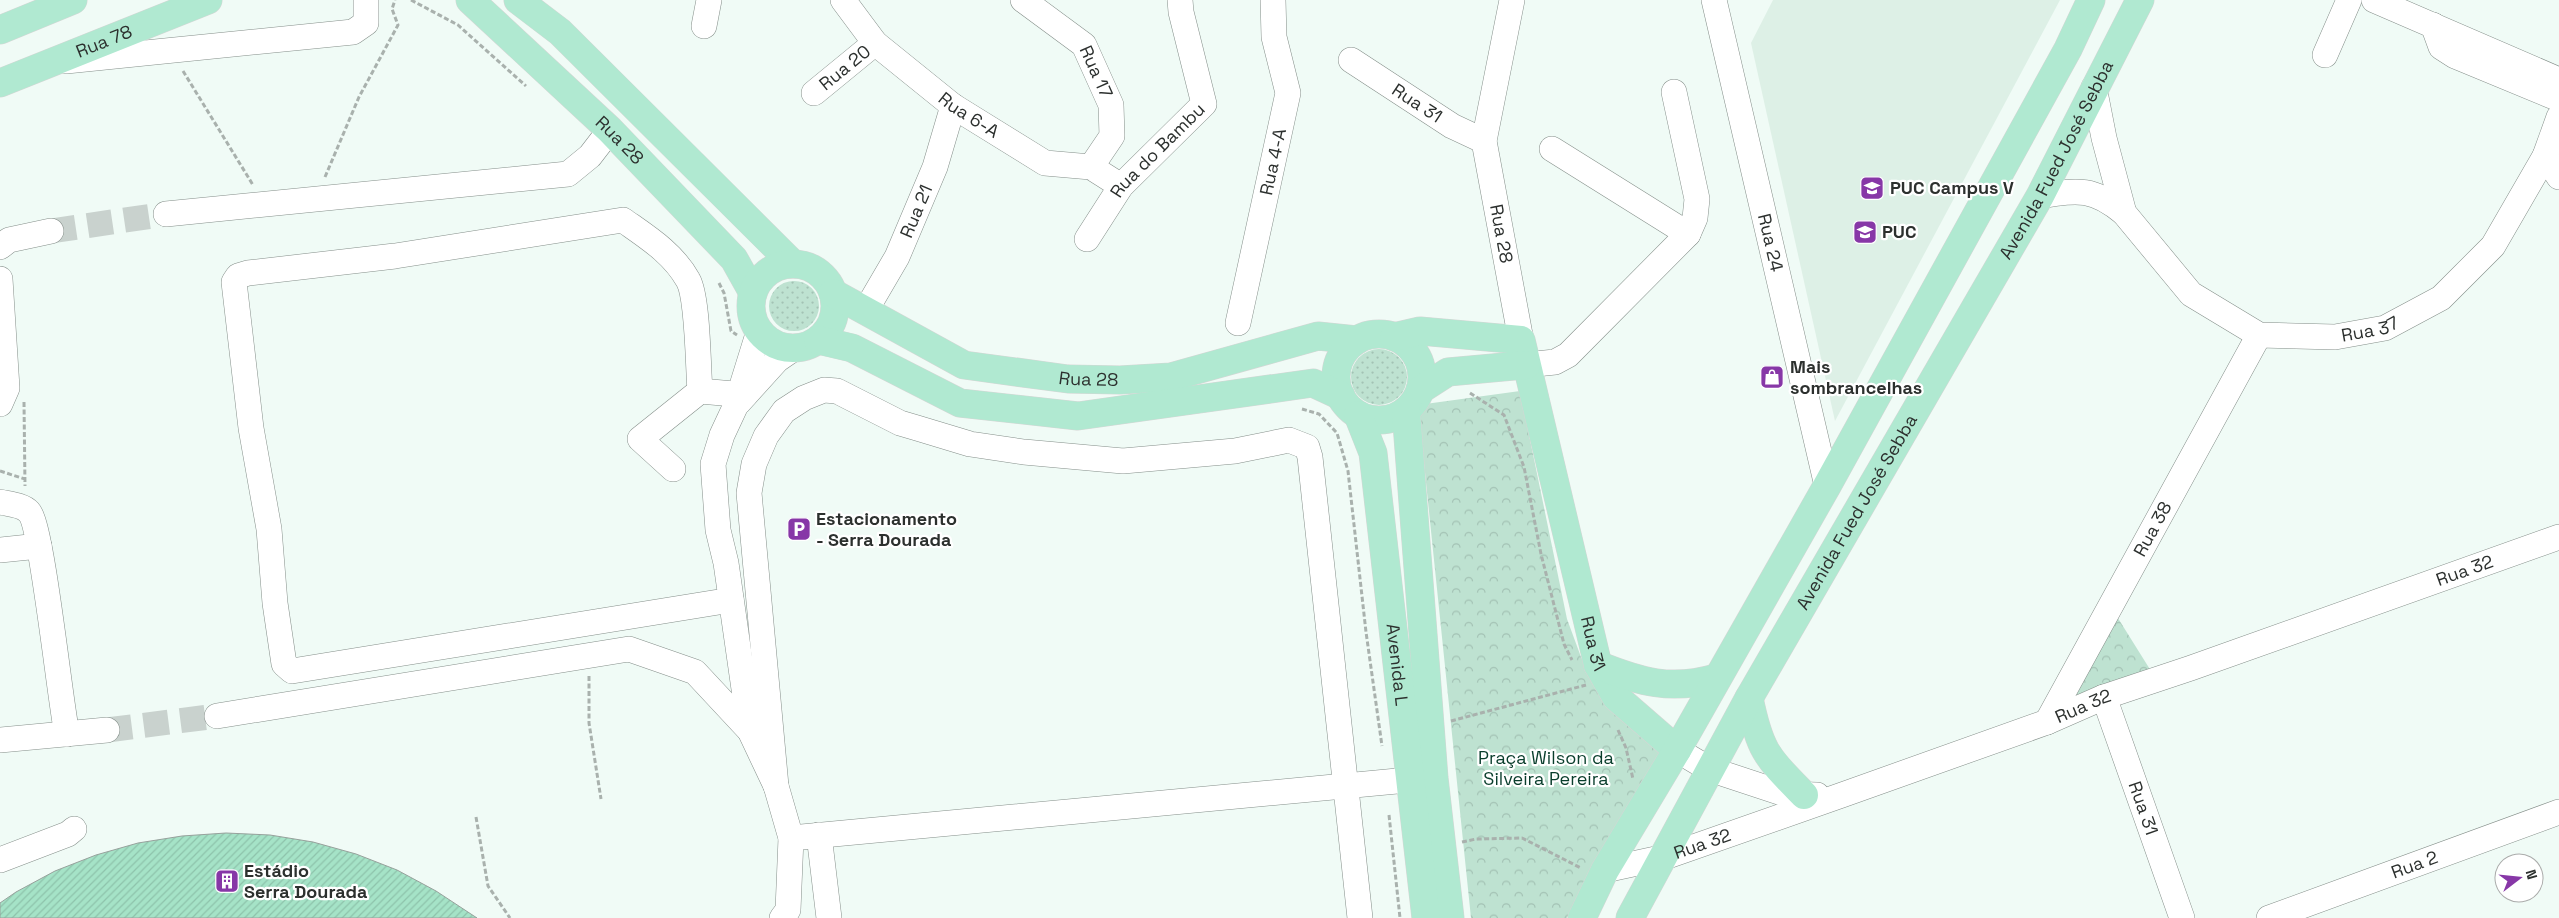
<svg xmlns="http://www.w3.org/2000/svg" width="2559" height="918" font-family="'Space Grotesk',sans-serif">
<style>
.built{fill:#ddf0e6}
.grass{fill:url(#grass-dots)}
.park{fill:url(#park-crowns)}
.building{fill:url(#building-hatch);stroke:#97a19c}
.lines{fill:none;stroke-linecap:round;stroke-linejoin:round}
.minor-tunnel{stroke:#c9d2ce;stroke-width:25;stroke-dasharray:25 12;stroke-linecap:butt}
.minor-casing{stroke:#858f8a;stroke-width:26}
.major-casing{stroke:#d5d6d5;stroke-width:29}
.path{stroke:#a9b1ad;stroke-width:3;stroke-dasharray:5 2.5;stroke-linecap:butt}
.minor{stroke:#fff;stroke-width:25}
.major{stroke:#b0e9d1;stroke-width:28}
.labels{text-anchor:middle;stroke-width:4.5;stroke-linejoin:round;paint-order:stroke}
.street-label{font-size:18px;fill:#2c302e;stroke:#fff}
.poi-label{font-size:18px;font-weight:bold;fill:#2c302e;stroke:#fff;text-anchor:start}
.park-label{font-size:18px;fill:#093e2c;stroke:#fff}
</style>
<defs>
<pattern id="grass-dots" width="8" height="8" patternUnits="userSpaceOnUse" patternTransform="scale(1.25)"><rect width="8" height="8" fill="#bee2d1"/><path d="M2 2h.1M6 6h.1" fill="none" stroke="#a3c2b4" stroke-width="1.8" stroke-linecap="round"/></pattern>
<pattern id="park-crowns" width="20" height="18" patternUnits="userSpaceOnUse" patternTransform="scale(1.25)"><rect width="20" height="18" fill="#bee2d1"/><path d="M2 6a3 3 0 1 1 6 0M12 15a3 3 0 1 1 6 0" fill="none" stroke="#a3c2b4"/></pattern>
<pattern id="building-hatch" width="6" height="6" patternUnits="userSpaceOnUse" patternTransform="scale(1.25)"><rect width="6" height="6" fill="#a5e3c7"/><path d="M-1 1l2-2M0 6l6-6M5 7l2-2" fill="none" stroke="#8ec3ab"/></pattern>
</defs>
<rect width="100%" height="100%" fill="#f0fbf6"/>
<!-- built -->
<path class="built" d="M 1773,0 L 2060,0 L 1835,421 L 1751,43 Z"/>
<!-- grass -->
<path class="grass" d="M769 306a25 25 0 1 1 50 0a25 25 0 1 1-50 0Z
M1351 377a28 28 0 1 1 56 0a28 28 0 1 1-56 0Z"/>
<!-- park -->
<path class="park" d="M 1520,391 L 1567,619 L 1581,657 L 1609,702 L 1663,752 L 1629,807 L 1567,918 L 1471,918 L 1418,405 Z
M 2116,615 L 2151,671 L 2071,699 Z"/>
<!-- building -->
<path class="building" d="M 226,833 L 270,835 L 313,842 L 356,854 L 397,870 L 436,891 L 477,918 L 0,918 L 0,903 L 16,892 L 55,871 L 96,855 L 138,843 L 182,836 Z"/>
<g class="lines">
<!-- minor-tunnel -->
<path class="minor-tunnel" d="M 51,231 L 166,214
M 107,730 L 217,716"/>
<!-- minor casing -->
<g class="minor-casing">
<g id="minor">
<path id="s1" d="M 843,0 L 875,43 L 953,106 L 1045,163 L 1091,167 L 1121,186"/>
<path id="s2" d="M 1023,0 L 1084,45 L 1111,105 L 1112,136 L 1091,167"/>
<path id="s3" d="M 1512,0 L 1484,141 L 1521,340"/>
<path id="s4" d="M 1714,0 L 1827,486"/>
<path d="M 2374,0 L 2559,80"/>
<path d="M 2433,25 L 2441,47 L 2455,56 L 2559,99"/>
<path d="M 704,26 L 709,0"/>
<path d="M 2325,55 L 2349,0"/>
<path id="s5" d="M 1351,60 L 1452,126 L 1484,141"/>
<path d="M 66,61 L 353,32 L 366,23 L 366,0"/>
<path id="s6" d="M 2094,87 L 2104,138 L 2124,213 L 2191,294 L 2259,335 L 2335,337 L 2385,328 L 2441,298 L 2493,246 L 2545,156 L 2559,117"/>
<path id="s7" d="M 814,93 L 875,43"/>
<path d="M 1552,149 L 1688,234"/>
<path d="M 2545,156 L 2559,177"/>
<path d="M 2040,196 C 2078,190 2093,187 2124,213"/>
<path d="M 166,214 L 568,174 L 590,156 L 610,130"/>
<path id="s8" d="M 1087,239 L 1121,186 L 1204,104 L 1181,12 L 1180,0"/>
<path d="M 0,247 L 9,240 L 51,231"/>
<path d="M 0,279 L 7,388 L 0,404"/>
<path id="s9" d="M 866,310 L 897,257 L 935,167 L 953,106"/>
<path id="s10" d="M 1238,323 L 1288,93 L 1274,37 L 1273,0"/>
<path d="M 1526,365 L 1555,362 L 1568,355 L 1688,234 L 1695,218 L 1697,199 L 1674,92"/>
<path d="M 700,391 C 698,367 698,297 688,280 C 673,253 647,237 623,220 L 395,256 L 248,273 L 238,276 L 234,282 L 251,428 L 269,529 L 275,603 L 284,664 L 292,671 L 731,600"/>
<path d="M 739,402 L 777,360 L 793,349"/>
<path d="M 673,469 L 640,439 L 700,391 L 745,395"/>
<path d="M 0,502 C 8,504 23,505 29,512 C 42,526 60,701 67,734"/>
<path d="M 0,550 L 39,546"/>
<path id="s11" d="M 2104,697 L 2182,918"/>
<path d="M 217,716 L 629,649 L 695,672 L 750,731 L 776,786 L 791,838 L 788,910 L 782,918"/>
<path id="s12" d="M 2047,722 L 2259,335"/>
<path d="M 750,731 L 726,563 L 718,530 L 713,464 L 722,435 L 736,405 L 759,331"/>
<path d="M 0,740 L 107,730"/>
<path d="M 1677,750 L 1709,769 L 1785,794 L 1817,795"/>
<path d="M 776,786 L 749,493 L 754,464 L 766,436 L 784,411 L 804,398 L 824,390 L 837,391 L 900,423 L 917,428 L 970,444 L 1024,452 L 1123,461 L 1235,451 L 1289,440 L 1307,447 L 1310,457 L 1360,918"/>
<path d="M 819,835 L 829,918"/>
<path d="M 791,838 L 1429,778"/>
<path d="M 0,860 L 68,834 L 74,829"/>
<path id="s13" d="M 1605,870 L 1665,857 L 1842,795 L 2047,722 L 2104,697 L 2191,668 L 2559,537"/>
<path id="s14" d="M 2269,918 L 2559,812"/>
</g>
</g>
<!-- major casing -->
<g class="major-casing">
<g id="major">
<path id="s15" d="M 470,0 L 610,130 L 734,259 L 753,293"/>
<path d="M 518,0 L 560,32 L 793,264"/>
<path d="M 0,30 L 73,0"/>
<path id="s16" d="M 0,83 L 208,0"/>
<circle cx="793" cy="306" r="42"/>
<path id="s17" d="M 833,293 L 964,365 L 1068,379 L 1120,380 L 1171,377 L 1318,336 L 1357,340"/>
<circle cx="1379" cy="377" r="43"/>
<path id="s18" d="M 1394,337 L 1420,331 L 1521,340 L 1598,665 L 1616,697 L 1677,750"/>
<path d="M 818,340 L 852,348 L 960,403 L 1078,416 L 1313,383 L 1341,396"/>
<path d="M 1420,390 L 1448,372 L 1526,365"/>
<path d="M 1406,411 L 1434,778 L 1450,918"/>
<path id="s19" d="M 1358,415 L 1373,453 L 1426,918"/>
<path d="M 1598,665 C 1640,682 1671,691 1716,678"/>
<path d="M 1749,698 C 1760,752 1767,757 1804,795"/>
<path d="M 1582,918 L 1605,870 L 1677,750 L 1827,486 L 2068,49 L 2091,0"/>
<path id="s20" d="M 1630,918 L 1749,698 L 2040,196 L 2140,0"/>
</g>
</g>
<!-- path -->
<path class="path" d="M 411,0 L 458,25 L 526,86
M 183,71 L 253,185
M 325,177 L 359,97 L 398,25 L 392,9 L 395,0
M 719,283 L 724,293 L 731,331 L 737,335
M 1470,393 L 1504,415 L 1524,467 L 1541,554 L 1564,644 L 1572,660
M 24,402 L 25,486
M 1302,409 L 1319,414 L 1337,433 L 1348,471 L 1366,632 L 1382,746
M 0,471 L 25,479
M 589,676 L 589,723 L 601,799
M 1451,721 L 1586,685
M 1618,730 L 1626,748 L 1633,779
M 1389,815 L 1400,918
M 476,817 L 488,886 L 510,918
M 1462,842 L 1476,839 L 1522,838 L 1581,868"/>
<!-- minor -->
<use href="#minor" class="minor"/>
<!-- major -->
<use href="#major" class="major"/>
</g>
<!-- icons -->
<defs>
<g id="university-square" transform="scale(1.25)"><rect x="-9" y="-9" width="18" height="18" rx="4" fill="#8737a7" stroke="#fff"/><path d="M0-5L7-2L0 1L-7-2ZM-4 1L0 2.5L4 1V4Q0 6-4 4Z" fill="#fff"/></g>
<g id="shop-square" transform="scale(1.25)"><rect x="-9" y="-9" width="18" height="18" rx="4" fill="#8737a7" stroke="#fff"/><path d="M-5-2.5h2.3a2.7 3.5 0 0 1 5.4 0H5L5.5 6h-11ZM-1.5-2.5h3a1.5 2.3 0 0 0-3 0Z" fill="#fff"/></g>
<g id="parking-square" transform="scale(1.25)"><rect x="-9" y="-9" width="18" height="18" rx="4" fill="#8737a7" stroke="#fff"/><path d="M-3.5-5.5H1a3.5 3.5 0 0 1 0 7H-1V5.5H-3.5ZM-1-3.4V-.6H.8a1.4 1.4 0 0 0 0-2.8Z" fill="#fff"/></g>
<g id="building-square" transform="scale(1.25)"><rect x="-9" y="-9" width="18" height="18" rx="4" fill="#8737a7" stroke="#fff"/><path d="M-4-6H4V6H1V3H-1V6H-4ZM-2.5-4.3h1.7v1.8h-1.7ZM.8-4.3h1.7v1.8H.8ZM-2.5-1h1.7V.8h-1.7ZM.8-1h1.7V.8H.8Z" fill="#fff"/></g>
</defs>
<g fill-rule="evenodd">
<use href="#university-square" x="1872" y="188"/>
<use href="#university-square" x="1865" y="232"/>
<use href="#shop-square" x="1772" y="377"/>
<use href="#parking-square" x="799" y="529"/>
<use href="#building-square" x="227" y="881"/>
</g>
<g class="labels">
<!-- street labels -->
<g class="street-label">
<text dy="6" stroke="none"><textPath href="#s16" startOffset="112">Rua 78</textPath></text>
<text dy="6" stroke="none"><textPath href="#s7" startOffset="40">Rua 20</textPath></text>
<text dy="6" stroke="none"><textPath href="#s2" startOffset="105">Rua 17</textPath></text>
<text dy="6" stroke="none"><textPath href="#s5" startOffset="79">Rua 31</textPath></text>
<text dy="6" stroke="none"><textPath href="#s1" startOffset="172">Rua 6-A</textPath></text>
<text dy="6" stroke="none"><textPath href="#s15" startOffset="205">Rua 28</textPath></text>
<text dy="6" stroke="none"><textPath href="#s8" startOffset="114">Rua do Bambu</textPath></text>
<text dy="6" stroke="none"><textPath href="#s20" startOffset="870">Avenida Fued José Sebba</textPath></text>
<text dy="6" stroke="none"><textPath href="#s10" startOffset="165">Rua 4-A</textPath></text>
<text dy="6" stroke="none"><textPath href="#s9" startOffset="111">Rua 21</textPath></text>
<text dy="6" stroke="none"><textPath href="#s3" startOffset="238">Rua 28</textPath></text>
<text dy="6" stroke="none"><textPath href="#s4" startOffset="249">Rua 24</textPath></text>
<text dy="6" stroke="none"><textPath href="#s6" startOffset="426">Rua 37</textPath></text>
<text dy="6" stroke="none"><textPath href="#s17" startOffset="275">Rua 28</textPath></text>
<text dy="6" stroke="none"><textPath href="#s20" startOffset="465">Avenida Fued José Sebba</textPath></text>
<text dy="6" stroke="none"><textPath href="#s12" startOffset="220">Rua 38</textPath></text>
<text dy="6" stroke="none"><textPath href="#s13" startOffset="911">Rua 32</textPath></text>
<text dy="6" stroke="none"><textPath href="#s18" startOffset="440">Rua 31</textPath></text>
<text dy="6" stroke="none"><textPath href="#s19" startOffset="254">Avenida L</textPath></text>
<text dy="6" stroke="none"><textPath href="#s13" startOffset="506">Rua 32</textPath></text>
<text dy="6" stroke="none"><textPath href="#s11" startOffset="118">Rua 31</textPath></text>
<text dy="6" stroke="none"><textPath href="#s13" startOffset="101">Rua 32</textPath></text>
<text dy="6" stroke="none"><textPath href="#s14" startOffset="155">Rua 2</textPath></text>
</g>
<!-- poi labels -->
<g class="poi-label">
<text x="1890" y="194">PUC Campus V</text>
<text x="1882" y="238">PUC</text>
<text x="1790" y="373">Mais<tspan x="1790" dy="21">sombrancelhas</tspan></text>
<text x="816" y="525">Estacionamento<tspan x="816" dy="21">- Serra Dourada</tspan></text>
<text x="244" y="877">Estádio<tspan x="244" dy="21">Serra Dourada</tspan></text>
</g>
<!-- park labels -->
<g class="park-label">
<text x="1546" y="764">Praça Wilson da<tspan x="1546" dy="21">Silveira Pereira</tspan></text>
</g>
</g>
<!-- north arrow -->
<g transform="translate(2519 878) rotate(74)"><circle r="24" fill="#ffffff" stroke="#abacab"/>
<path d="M0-4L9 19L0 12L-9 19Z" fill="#8737a7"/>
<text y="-8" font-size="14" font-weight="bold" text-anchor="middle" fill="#2c302e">N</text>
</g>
</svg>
